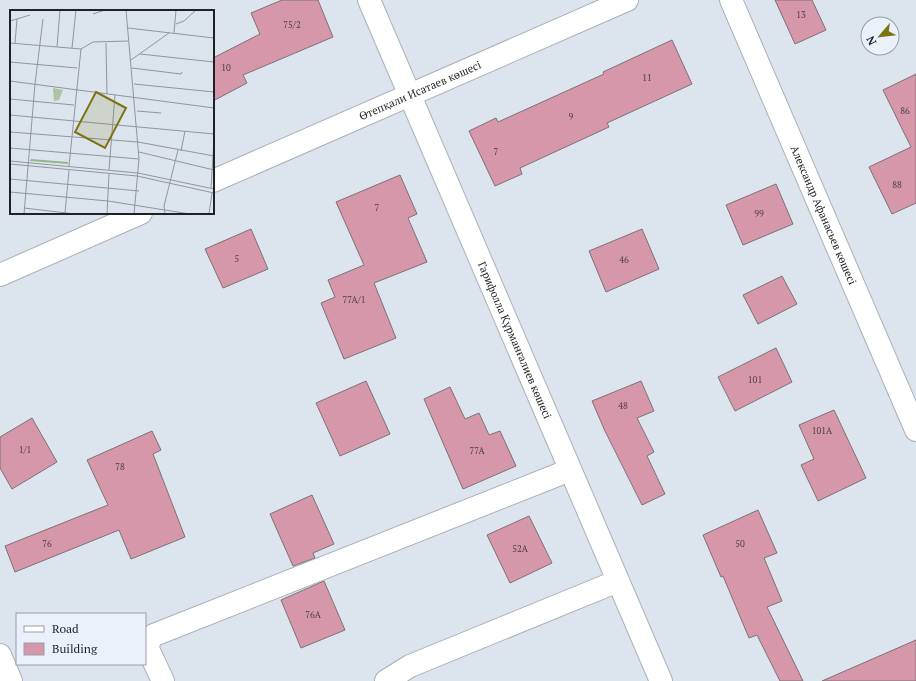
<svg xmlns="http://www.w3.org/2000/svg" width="916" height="681" font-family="'PT Serif',serif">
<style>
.building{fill:#d797aa;stroke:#7d7174}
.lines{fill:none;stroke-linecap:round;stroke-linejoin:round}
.minor-casing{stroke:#aab0ba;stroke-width:24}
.minor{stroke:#fff;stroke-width:22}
.labels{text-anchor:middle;stroke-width:3;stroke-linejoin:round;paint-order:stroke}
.number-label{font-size:9px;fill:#4d3e46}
.street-label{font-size:11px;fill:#1f2125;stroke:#eaf1fb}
.inset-road{fill:none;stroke:#90969d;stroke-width:1}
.view{fill:#7d7314;fill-opacity:0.15;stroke:#7d7314;stroke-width:2}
.inset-edge{fill:none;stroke:#1f2125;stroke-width:2}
</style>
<rect width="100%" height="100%" fill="#dce4ed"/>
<!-- building -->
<path class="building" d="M 282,0 L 318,0 L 333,37 L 243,75 L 247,83 L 213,101 L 213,58 L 260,34 L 251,13 Z
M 775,0 L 812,0 L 826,30 L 795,44 Z
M 672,40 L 692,84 L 607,123 L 609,127 L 520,168 L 522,174 L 495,186 L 469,131 L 496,118 L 498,122 L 604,74 L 603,72 Z
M 916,74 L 916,203 L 892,214 L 869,167 L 911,147 L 883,90 Z
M 400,175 L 417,214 L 408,218 L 427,262 L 374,283 L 396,338 L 344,359 L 321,303 L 335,297 L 328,280 L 364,265 L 336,202 Z
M 776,184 L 793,224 L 743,245 L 726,205 Z
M 251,229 L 268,269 L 223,288 L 205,249 Z
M 642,229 L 659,269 L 606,292 L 589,251 Z
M 782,276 L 797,304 L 758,324 L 743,295 Z
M 776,348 L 792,382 L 735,411 L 718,377 Z
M 366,381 L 390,434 L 340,456 L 316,403 Z
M 641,381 L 654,411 L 637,418 L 654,452 L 647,456 L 665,494 L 642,505 L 605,431 L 592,401 Z
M 450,387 L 465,419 L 479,413 L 489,435 L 500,431 L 516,466 L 463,489 L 424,399 Z
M 834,410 L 866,478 L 818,501 L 801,465 L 814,459 L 799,425 Z
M 32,418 L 57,462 L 12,489 L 0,468 L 0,437 Z
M 152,431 L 161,450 L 153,454 L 185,537 L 131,559 L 119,530 L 15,572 L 5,546 L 108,505 L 87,460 Z
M 312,495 L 334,544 L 313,553 L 315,558 L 293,566 L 270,514 Z
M 758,510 L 777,553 L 764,558 L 782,601 L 767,607 L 803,681 L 780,681 L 757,635 L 749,638 L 723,576 L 721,577 L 703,535 Z
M 529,516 L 552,563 L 510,583 L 487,535 Z
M 324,581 L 345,630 L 301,648 L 281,600 Z
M 916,640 L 916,681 L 822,681 Z"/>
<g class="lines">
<!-- minor casing -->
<g class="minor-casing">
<g id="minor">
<path id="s1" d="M 369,0 L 661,681"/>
<path id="s2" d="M 731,0 L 916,430"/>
<path id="s3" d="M 213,181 L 627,0"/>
<path d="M 0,275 L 141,213"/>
<path d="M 0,655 L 11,681"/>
<path d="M 163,681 L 148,649 L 149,641 L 154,635 L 570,470"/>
<path d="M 386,681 L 410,666 L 618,581"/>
</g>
</g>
<!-- minor -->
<use href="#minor" class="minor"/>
</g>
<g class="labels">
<!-- number labels -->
<g class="number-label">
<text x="801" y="18">13</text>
<text x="292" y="28">75/2</text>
<text x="226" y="71">10</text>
<text x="647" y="81">11</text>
<text x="905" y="114">86</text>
<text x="571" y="120">9</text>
<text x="496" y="155">7</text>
<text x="897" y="188">88</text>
<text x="377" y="211">7</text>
<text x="759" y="217">99</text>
<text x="237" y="262">5</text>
<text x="624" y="263">46</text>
<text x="354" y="303">77А/1</text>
<text x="755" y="383">101</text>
<text x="623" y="409">48</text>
<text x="822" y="434">101А</text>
<text x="25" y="453">1/1</text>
<text x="477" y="454">77А</text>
<text x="120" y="470">78</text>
<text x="47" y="547">76</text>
<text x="740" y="547">50</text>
<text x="520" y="552">52А</text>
<text x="313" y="618">76А</text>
</g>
<!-- street labels -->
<g class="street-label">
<text dy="4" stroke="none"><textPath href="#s3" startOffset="226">Өтепқали Исатаев көшесі</textPath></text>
<text dy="4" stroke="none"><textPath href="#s2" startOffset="234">Александр Афанасьев көшесі</textPath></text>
<text dy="4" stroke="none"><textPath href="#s1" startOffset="370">Гарифолла Құрманғалиев көшесі</textPath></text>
</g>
</g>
<!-- overview -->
<g transform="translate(10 10)">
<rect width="204" height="204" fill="#dce4ed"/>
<path d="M 43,78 L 53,80 L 49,90 L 44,91 Z" fill="#abc4a1"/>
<path d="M 21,149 L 58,152 L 58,154 L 20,151 Z" fill="#94b785"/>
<path class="inset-road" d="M 116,0 L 129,149 L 124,204M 83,4 L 95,0M 0,11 L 20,5M 166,14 L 174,11 L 186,0M 118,18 L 204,28M 164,23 L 166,0M 0,33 L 71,39 L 83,32 L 118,31M 5,33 L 7,9M 96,33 L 97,84M 47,37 L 50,0M 62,38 L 66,0M 130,44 L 204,52M 121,50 L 159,23M 0,52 L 67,58M 122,58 L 171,64 L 172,62M 0,71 L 204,98M 124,74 L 204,82M 0,89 L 64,95M 127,101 L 151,103M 0,105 L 204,124M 0,122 L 128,132 L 204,146M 0,138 L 129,149M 171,141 L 175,121M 129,142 L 204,160M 0,151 L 128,163 L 204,179M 0,154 L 127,166 L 204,183M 59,156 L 71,39M 99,160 L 105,85M 0,169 L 129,181M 201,178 L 204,130M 0,182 L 98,191 L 180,204M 14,198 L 65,204M 55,203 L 59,160M 14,204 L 25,74 L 33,9M 97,204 L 99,164M 155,204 L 154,196 L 168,140M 199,204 L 202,183"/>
<path class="view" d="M 86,82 L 116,98 L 95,138 L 65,122 Z"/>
<rect width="204" height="204" class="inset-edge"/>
</g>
<!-- legend -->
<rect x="16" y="613" width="130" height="52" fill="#eaf1fb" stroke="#999ea5"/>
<rect x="24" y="626" width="20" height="6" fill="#ffffff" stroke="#999ea5"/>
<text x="52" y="633" font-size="12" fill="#1f2125">Road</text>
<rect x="24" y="643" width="20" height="12" fill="#d797aa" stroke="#999ea5"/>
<text x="52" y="653" font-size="12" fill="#1f2125">Building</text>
<!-- north arrow -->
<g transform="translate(880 36) rotate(242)"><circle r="19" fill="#eaf1fb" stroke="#999ea5"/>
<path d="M0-3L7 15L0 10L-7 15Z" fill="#7d7314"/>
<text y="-6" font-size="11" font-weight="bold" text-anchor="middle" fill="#1f2125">N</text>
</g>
</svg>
